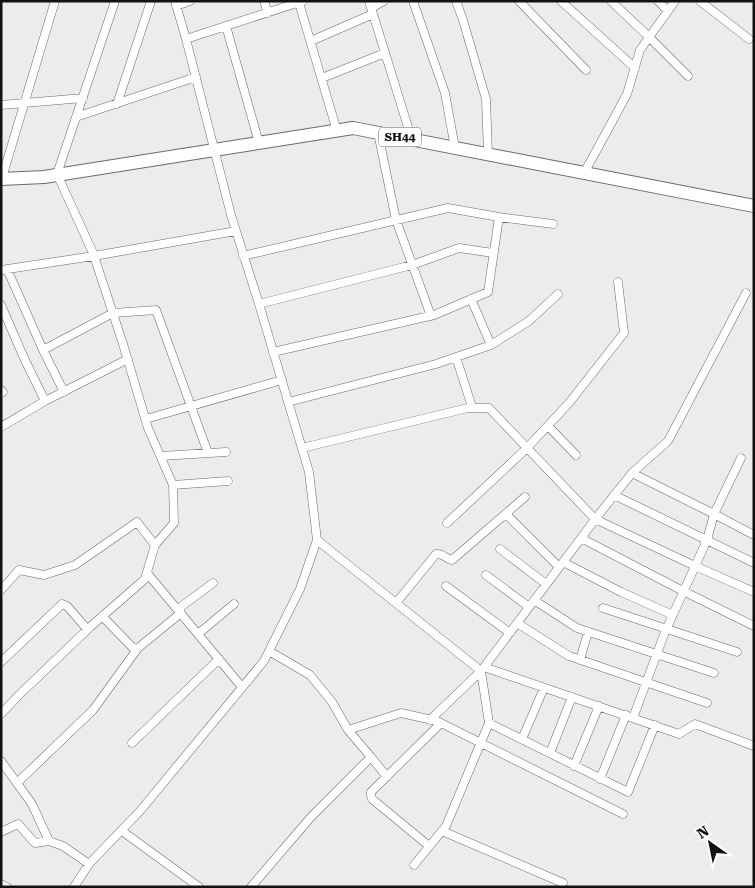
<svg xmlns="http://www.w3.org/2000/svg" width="755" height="888" font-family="'Roboto Serif',serif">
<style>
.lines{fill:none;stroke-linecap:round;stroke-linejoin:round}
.street-casing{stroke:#68696b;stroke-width:9}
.primary-casing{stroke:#68696b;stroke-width:14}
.street{stroke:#fff;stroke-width:8}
.primary{stroke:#fff;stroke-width:12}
.labels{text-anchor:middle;stroke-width:4;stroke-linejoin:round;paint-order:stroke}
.shield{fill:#fff;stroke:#59595a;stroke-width:1}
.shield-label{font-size:12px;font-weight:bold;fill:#121213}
</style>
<rect width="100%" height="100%" fill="#ececef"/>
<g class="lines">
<!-- street casing -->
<g class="street-casing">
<path id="street" d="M 264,1 L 268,13
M 369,1 L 412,140
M 413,1 L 445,93 L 455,148
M 456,1 L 463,20 L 486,99 L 488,154
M 519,1 L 586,70
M 561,1 L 635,68
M 611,1 L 649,37 L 688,76
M 658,1 L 668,11
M 700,1 L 749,39
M 299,3 L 337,131
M 176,6 L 190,1
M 371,8 L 384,1
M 226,26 L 259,143
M 186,39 L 303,1
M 311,41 L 373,14
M 322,78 L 385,53
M 117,104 L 151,1
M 1,105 L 83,98
M 76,117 L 196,77
M 378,133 L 396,220 L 431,316
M 584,173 L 600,144 L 627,94 L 640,50 L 675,1
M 1,181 L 55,1
M 499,217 L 553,224
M 243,256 L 448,208 L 499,217 L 488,292 L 434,315 L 273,352
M 7,269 L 43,350 L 113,313 L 156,310 L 208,453
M 1,270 L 94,256 L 236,231
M 259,304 L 412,265 L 459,248 L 493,253
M 1,305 L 24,358 L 45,401 L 1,427
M 491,345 L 529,321 L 558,294
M 43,350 L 64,392
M 1,390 L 3,392
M 45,401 L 128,359
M 288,402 L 436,364 L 491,345 L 471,299
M 468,408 L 489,408 L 595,519 L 695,566 L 754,592
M 146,419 L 282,380
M 548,426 L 576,455
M 302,448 L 472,407 L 456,357
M 161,456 L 226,452
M 741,458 L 714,514 L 754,535
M 632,473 L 714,514 L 707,540 L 665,632 L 633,718
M 173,485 L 228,481
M 614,495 L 754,563
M 506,514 L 559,567
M 447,523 L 527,448 L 569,403 L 624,333 L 618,282
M 581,538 L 683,591 L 754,626
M 317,540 L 481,671 L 489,723 L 446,826 L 414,865
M 500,549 L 546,584
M 563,562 L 621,592 L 673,615
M 147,573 L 242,687
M 486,575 L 529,607
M 446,586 L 510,633
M 1,590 L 19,570 L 44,575 L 75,565 L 137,522 L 155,545
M 534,600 L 577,628 L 714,673
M 396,603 L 436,554 C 443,553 446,559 452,560 L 525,497
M 603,608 L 737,652
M 178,609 L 213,583
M 102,616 L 134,649 L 138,648 L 181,613
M 517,623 L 569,656 L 707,703
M 198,634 L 234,604
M 580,660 L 588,632
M 1,662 L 62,604 L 67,606 L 87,629
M 484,667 L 679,734 L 695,724 L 754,746
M 1,714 L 19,695 L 90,627 L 145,579 L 155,545 L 174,523 L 173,485 L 148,428 L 123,344 L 93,253 L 57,174 L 115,1
M 430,720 L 481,671 L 600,513 L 632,473 L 668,441 L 746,293
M 489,723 L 628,792 L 655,725
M 348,730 L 401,713 L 437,721 L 623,814
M 522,739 L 544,688
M 132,743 L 219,659
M 550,753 L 572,697
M 371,757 L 387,777
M 1,761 L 32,804 L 49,841
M 574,766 L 599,706
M 600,779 L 626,715
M 17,783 L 93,710 L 138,648
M 122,831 L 199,887
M 442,831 L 563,883
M 1,832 L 18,824 L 35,843 L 49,841 L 63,846 L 89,864
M 429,846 L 372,799 L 371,795 L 371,792 L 441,723
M 1,884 L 7,887
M 74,887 L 89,864 L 140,811 L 264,661 L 300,589 L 317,540 L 309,472 L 259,304 L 231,215 L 186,39 L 175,1
M 251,887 L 311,817 L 371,757 L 348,730 L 332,702 L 310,675 L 269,651"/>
</g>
<!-- primary casing -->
<g class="primary-casing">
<path id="primary" d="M 1,179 L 44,177 L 353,128 L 754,206"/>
</g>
<!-- street -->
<use href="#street" class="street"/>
<!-- primary -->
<use href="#primary" class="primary"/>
</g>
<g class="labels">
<!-- shield labels -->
<rect class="shield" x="379" y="127.5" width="42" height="19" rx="4"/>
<g class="shield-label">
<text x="400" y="141">SH44</text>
</g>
</g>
<!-- border -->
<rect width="755" height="888" fill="none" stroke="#121213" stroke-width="5"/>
<!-- north arrow -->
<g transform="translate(710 843) rotate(327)" stroke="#ffffff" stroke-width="4" paint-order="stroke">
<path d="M0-4L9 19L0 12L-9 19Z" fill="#121213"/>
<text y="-8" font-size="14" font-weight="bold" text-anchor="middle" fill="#121213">N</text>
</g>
</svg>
